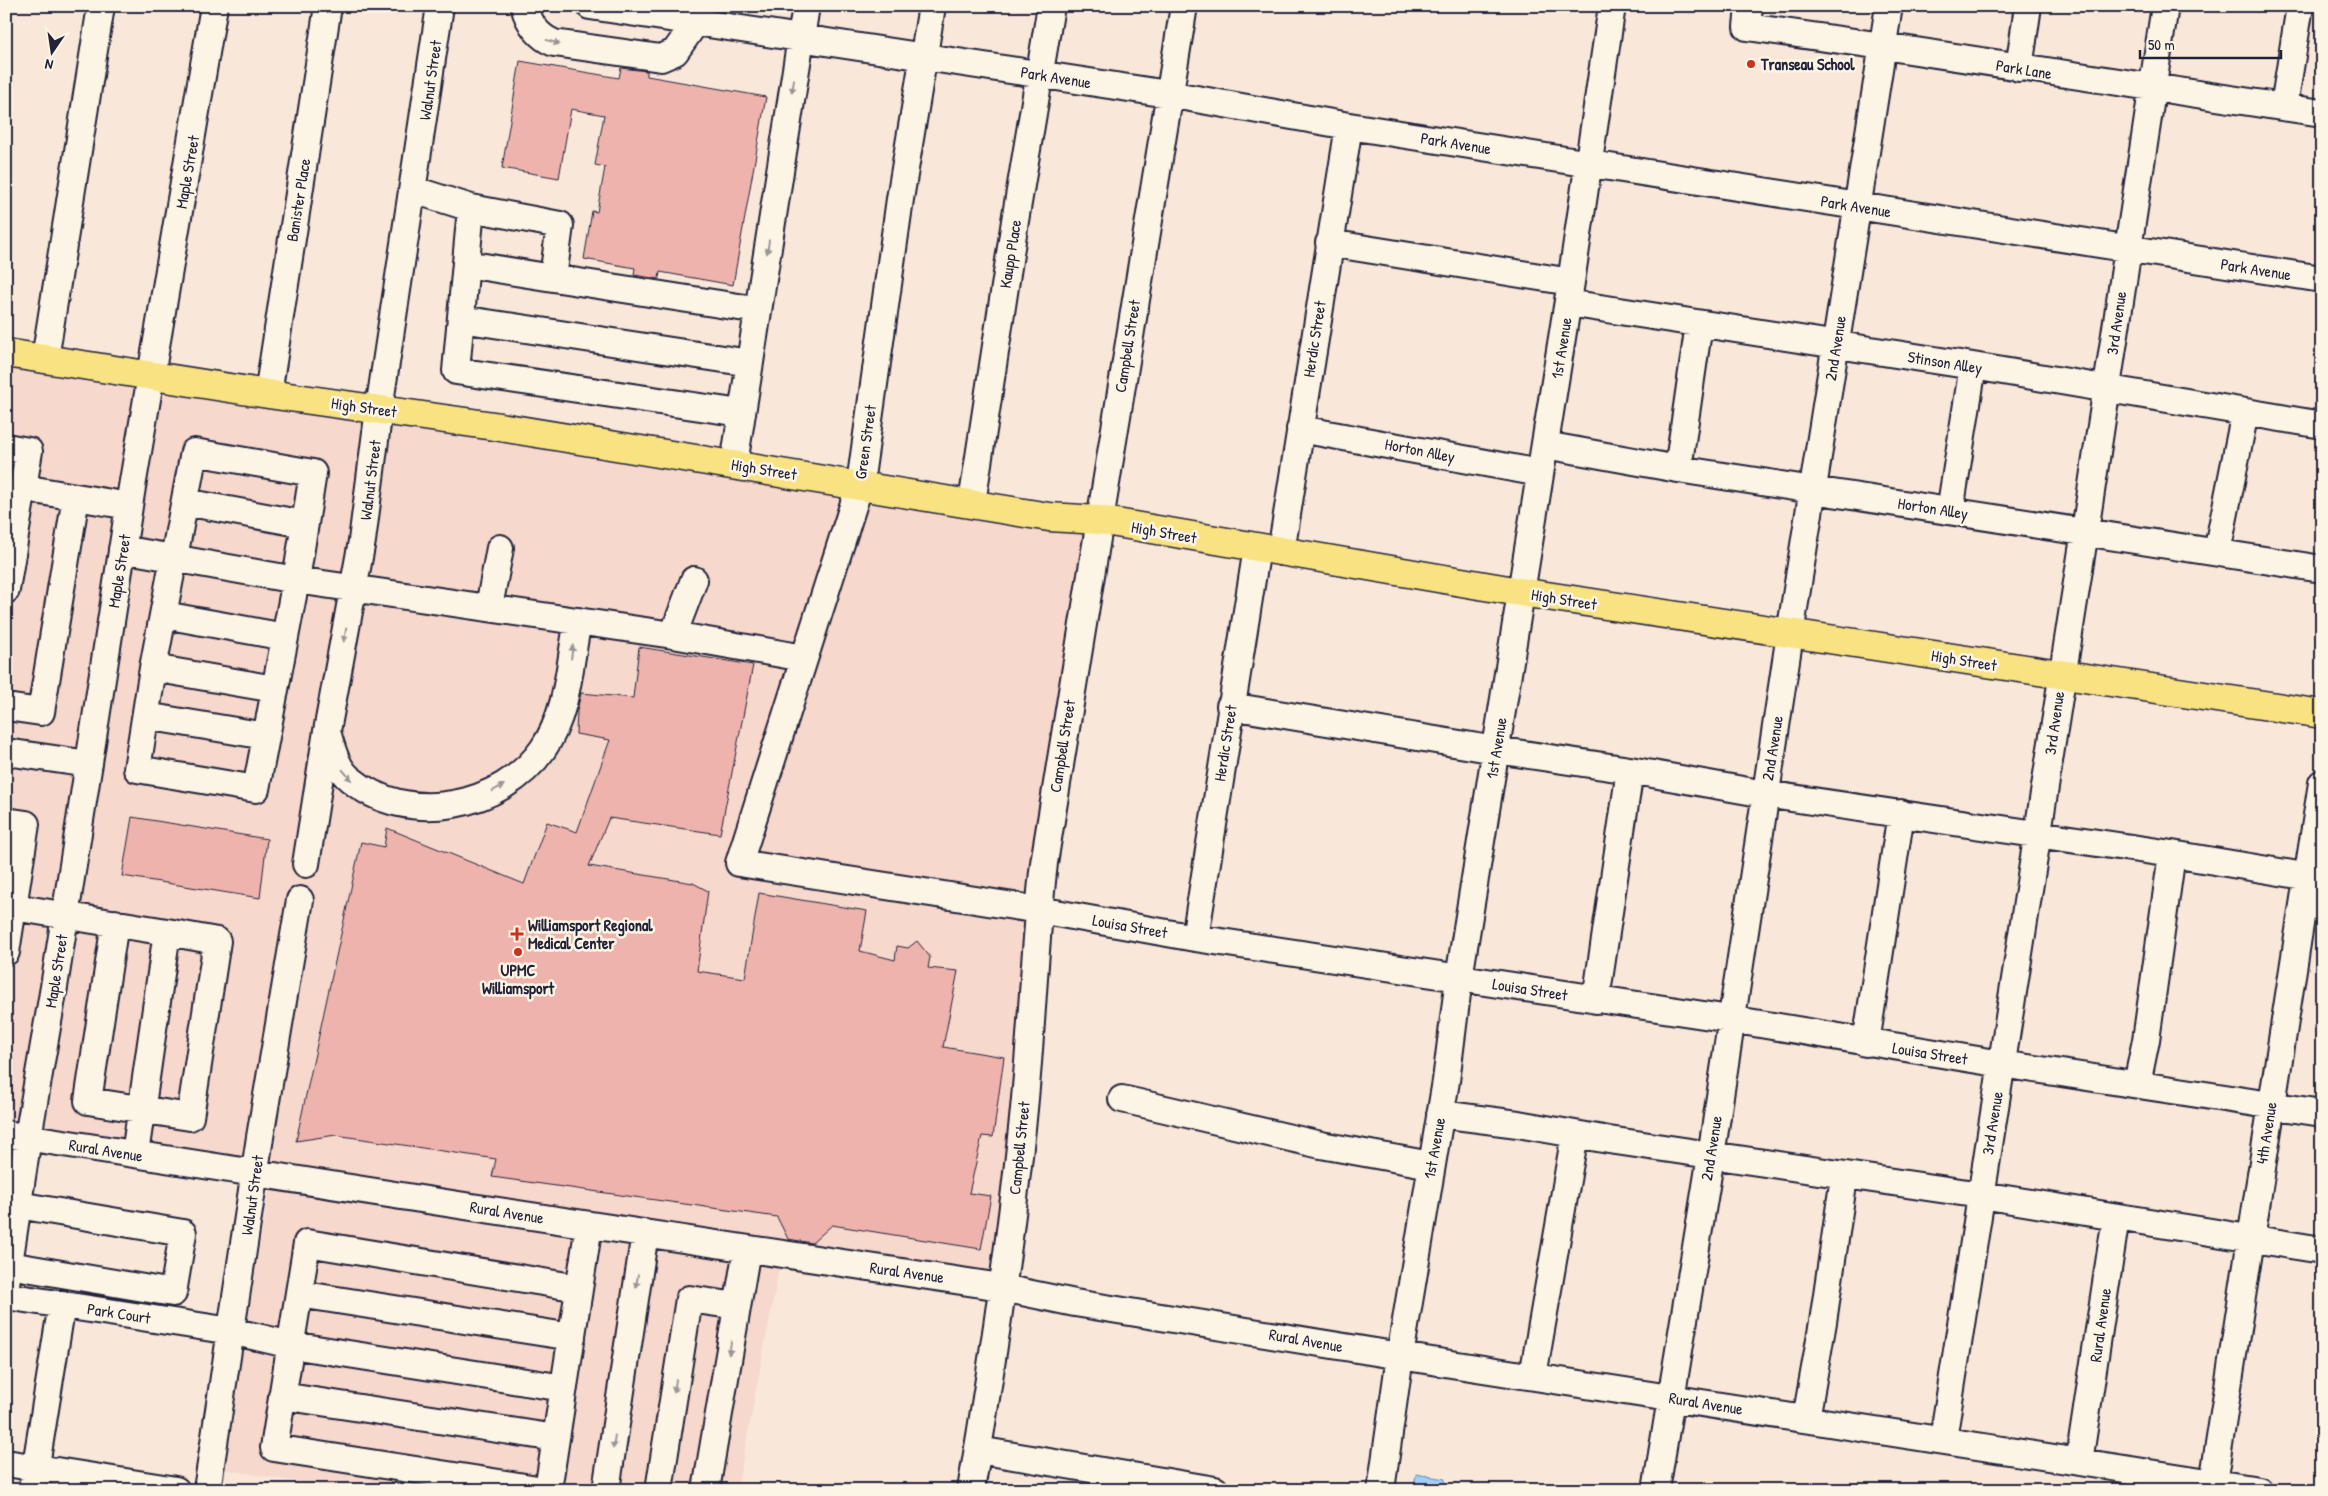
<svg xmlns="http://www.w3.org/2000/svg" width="2328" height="1496" font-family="'Patrick Hand',sans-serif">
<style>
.built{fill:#f6d8cc}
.water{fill:#9dd0fa;stroke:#6c8aae}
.building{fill:#eeb3ad;stroke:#22223b}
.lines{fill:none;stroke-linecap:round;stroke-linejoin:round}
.minor-casing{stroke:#22223b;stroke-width:30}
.major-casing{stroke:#22223b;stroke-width:31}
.minor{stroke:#fcf5e5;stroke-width:26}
.major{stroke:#f8e281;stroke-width:28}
.oneway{fill:#9a9698}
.poi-dot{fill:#c8321e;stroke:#fcf5e5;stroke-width:2}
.labels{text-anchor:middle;stroke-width:5;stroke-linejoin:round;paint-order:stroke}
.poi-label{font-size:16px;font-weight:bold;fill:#22223b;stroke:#fcf5e5;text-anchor:start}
.street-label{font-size:16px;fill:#22223b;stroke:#fcf5e5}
</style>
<rect width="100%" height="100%" fill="#f9e8da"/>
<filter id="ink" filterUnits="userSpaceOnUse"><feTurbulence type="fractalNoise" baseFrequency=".02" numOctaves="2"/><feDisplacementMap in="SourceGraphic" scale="10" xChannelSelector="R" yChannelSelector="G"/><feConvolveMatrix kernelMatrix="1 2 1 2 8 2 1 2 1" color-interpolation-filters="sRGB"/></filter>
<g filter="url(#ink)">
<!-- built -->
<path class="built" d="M 6,363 L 1089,533 L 995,1277 L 784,1243 L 737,1490 L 346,1490 L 222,1469 L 274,1162 L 6,1123 Z"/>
<!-- water -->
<path class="water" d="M 1416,1474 L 1445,1479 L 1444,1490 L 1414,1488 Z"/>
<!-- building -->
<path class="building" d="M 520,61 L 619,78 L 621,68 L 647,71 L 647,76 L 766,97 L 733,285 L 660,272 L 659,279 L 634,275 L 635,268 L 584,259 L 592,211 L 597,212 L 605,167 L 595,165 L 604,115 L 571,109 L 559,178 L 502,168 Z
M 639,647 L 753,665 L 720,834 L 609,818 L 589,866 L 693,883 L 708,891 L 697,971 L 745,978 L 759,893 L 867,911 L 860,951 L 895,960 L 897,946 L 908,948 L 917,941 L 930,957 L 928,968 L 958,971 L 943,1047 L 1004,1057 L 993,1137 L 982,1136 L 969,1193 L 991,1196 L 981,1249 L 832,1225 L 812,1243 L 788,1239 L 777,1217 L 492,1177 L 496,1159 L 336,1135 L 296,1141 L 361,842 L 384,847 L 387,828 L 524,884 L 547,822 L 577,832 L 610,740 L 576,734 L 577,711 L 581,693 L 633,698 Z
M 132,817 L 267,839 L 260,898 L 122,876 Z"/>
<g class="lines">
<!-- minor casing -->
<g class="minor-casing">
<path id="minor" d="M 524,6 C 529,23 537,36 554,43 L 661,58 L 675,52 L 696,22
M 590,6 L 1168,94 L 1349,126 L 2322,279
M 932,6 L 900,199 L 860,484 L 739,863 L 1039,910 L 1195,938 L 1730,1019 L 2002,1064 L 2322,1113
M 1749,6 L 1747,27 L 1883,46 L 2322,113
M 2019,68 L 2028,6
M 2284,106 L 2300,6
M 414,190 L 471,208 L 560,225 L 553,278 L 758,310
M 471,208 L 456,371 L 741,413
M 1329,243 L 1571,282
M 466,264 L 553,278
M 1568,303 L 1973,366 L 2322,425
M 461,319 L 750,363
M 45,359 L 101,6
M 268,394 L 328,6
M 1300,429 L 1540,473
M 1545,445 L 1678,469 L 2322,569
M 6,447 L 29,451 L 6,590
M 194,452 L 313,473 L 296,580 L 256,789 L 137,769 L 153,668 Z
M 734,464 L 806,6
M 1678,469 L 1699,324
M 76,497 L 129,506
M 185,502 L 304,524
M 972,503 L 1015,221 L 1051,6
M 1950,511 L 1973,366
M 122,549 L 296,580 L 673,635 L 804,658
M 1281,552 L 1349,126
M 2217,552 L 2245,412
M 489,607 L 500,548
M 164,615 L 285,637
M 673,635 L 694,580
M 153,668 L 275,689
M 1230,706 L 1496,750 L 1630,770 L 1765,794 L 2172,854 L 2322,879
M 6,707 L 41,712 L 76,497 L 23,488
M 146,716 L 266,736
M 327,732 C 332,748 336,768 350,779 C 407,827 502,808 543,749 C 569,711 569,664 578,621
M 6,752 L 89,764
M 6,821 L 26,824 L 6,952
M 306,864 L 327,731 L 362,541 L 379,409 L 440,6
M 13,907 L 167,932 L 135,1154
M 115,923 L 88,1101 L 190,1117 L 217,941 L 167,932
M 1195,938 L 1257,548
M 1596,1000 L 1630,770
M 1866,1043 L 1901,813
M 2137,1084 L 2146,1040 L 2172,854
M 1122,1099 L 1321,1145 L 1431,1165
M 1440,1114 L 1518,1124 L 1609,1140 L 1981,1195 L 2322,1250
M 6,1134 L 465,1206 L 988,1285 L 1075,1303 L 1400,1356 L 2259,1490
M 9,1265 L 173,1293 L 183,1233 L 18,1205
M 6,1284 L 28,1137 L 54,987 L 132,487 L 214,6
M 299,1294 L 572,1337
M 6,1296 L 231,1331 L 291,1345 L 564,1388
M 1533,1376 L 1575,1134
M 282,1396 L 556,1438
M 1806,1419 L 1823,1322 L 1844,1177
M 1943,1440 L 2085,531 L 2165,6
M 978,1450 L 1215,1490
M 2079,1462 L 2116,1217
M 6,1463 L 176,1490
M 2213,1483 L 2322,783
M 32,1490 L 62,1304
M 207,1490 L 260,1137 L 300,900
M 544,1490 L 274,1448 L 307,1243 L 579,1288
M 548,1490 L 589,1225
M 606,1490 L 645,1233
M 659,1490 L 689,1299 L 737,1306
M 706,1490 L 747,1249
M 971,1490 C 992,1367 1010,1243 1023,1119 C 1032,1034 1034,948 1044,863 L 1184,6
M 1381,1490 L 1400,1356 L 1446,1081 L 1459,978 L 1571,282 L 1612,6
M 1656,1490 L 1711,1156 L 1790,634 L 1889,6"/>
</g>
<!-- major casing -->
<g class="major-casing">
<path id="major" d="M 6,353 L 268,394 L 494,426 L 1049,517 L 1099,520 L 1520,592 L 2322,714"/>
</g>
<!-- minor -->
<use href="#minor" class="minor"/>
<!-- major -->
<use href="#major" class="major"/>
</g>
<!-- one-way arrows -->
<defs><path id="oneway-solid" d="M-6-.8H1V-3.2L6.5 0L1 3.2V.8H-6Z" transform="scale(1.25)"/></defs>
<g class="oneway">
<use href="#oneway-solid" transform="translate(553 42) rotate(17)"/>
<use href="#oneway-solid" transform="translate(793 86) rotate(99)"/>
<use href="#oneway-solid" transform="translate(768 247) rotate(98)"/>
<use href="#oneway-solid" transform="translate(345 635) rotate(101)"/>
<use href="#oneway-solid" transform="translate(572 652) rotate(-82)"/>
<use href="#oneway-solid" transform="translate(347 775) rotate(50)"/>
<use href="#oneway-solid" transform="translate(498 788) rotate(-29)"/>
<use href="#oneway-solid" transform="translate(637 1281) rotate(98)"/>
<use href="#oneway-solid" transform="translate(730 1348) rotate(100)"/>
<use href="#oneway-solid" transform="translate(675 1386) rotate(99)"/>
<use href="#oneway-solid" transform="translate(614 1442) rotate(98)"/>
</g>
</g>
<!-- markers -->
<g class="poi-dot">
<circle cx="1751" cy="64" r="5"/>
<path d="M514.5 926.5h5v5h5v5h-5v5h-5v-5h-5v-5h5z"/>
<circle cx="518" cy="952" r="5"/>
</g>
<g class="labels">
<!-- poi labels -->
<g class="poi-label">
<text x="1761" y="70">Transeau School</text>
<text x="528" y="931">Williamsport Regional<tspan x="528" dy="18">Medical Center</tspan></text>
<text x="518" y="976" text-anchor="middle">UPMC<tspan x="518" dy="18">Williamsport</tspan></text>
</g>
<!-- street labels -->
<g class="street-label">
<text transform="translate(2024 69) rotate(9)" y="6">Park Lane</text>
<text transform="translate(1056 77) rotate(9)" y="6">Park Avenue</text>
<text transform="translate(430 80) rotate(-82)" y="6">Walnut Street</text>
<text transform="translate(1456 143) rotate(9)" y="6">Park Avenue</text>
<text transform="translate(187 172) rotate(-80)" y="6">Maple Street</text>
<text transform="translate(298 200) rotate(-81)" y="6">Banister Place</text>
<text transform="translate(1856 206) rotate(9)" y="6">Park Avenue</text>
<text transform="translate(1010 254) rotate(-81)" y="6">Kaupp Place</text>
<text transform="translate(2256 269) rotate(9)" y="6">Park Avenue</text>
<text transform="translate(2116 323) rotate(-82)" y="6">3rd Avenue</text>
<text transform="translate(1314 339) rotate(-81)" y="6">Herdic Street</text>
<text transform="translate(1127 346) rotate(-81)" y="6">Campbell Street</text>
<text transform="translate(1561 348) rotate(-81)" y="6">1st Avenue</text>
<text transform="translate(1835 348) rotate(-81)" y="6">2nd Avenue</text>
<text transform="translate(1945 362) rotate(9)" y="6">Stinson Alley</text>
<text transform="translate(364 407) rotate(8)" y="6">High Street</text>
<text transform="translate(865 442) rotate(-82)" y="6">Green Street</text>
<text transform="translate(1420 450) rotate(11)" y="6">Horton Alley</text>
<text transform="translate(764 469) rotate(9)" y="6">High Street</text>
<text transform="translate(370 480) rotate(-83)" y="6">Walnut Street</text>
<text transform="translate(1933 508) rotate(9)" y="6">Horton Alley</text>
<text transform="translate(1164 532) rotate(10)" y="6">High Street</text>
<text transform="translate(119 571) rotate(-81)" y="6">Maple Street</text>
<text transform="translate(1564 599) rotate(9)" y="6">High Street</text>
<text transform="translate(1964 660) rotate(9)" y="6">High Street</text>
<text transform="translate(2054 723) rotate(-82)" y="6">3rd Avenue</text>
<text transform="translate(1225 743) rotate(-81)" y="6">Herdic Street</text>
<text transform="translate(1062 746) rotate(-81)" y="6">Campbell Street</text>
<text transform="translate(1496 748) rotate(-81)" y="6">1st Avenue</text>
<text transform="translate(1772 748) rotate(-81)" y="6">2nd Avenue</text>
<text transform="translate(1130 926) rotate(10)" y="6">Louisa Street</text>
<text transform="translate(56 971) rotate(-81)" y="6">Maple Street</text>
<text transform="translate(1530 989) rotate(9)" y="6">Louisa Street</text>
<text transform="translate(1930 1053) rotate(9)" y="6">Louisa Street</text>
<text transform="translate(1992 1123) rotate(-81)" y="6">3rd Avenue</text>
<text transform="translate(2266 1133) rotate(-81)" y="6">4th Avenue</text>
<text transform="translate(1019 1148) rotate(-84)" y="6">Campbell Street</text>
<text transform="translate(1434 1148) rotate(-80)" y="6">1st Avenue</text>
<text transform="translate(1711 1148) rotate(-81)" y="6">2nd Avenue</text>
<text transform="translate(106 1150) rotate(9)" y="6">Rural Avenue</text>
<text transform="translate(252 1195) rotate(-82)" y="6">Walnut Street</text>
<text transform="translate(507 1212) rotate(9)" y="6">Rural Avenue</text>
<text transform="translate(907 1272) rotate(8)" y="6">Rural Avenue</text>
<text transform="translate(119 1313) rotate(9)" y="6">Park Court</text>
<text transform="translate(2100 1325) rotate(-82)" y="6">Rural Avenue</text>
<text transform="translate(1306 1340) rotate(10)" y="6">Rural Avenue</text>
<text transform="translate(1706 1403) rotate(9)" y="6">Rural Avenue</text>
</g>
</g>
<!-- margin -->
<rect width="2328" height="1496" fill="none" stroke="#fcf5e5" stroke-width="25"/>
<rect x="12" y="12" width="2303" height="1471" fill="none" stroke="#22223b" stroke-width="2" filter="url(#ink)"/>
<!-- north arrow -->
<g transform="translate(52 52) rotate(193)" stroke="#fcf5e5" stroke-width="4" paint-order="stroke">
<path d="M0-4L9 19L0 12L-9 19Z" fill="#22223b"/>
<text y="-8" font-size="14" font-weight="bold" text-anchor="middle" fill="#22223b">N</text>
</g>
<!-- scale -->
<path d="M2140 50v8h141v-8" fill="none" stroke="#22223b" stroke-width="2.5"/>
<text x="2148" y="50" font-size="15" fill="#22223b" stroke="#fcf5e5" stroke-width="4" paint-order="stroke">50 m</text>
</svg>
